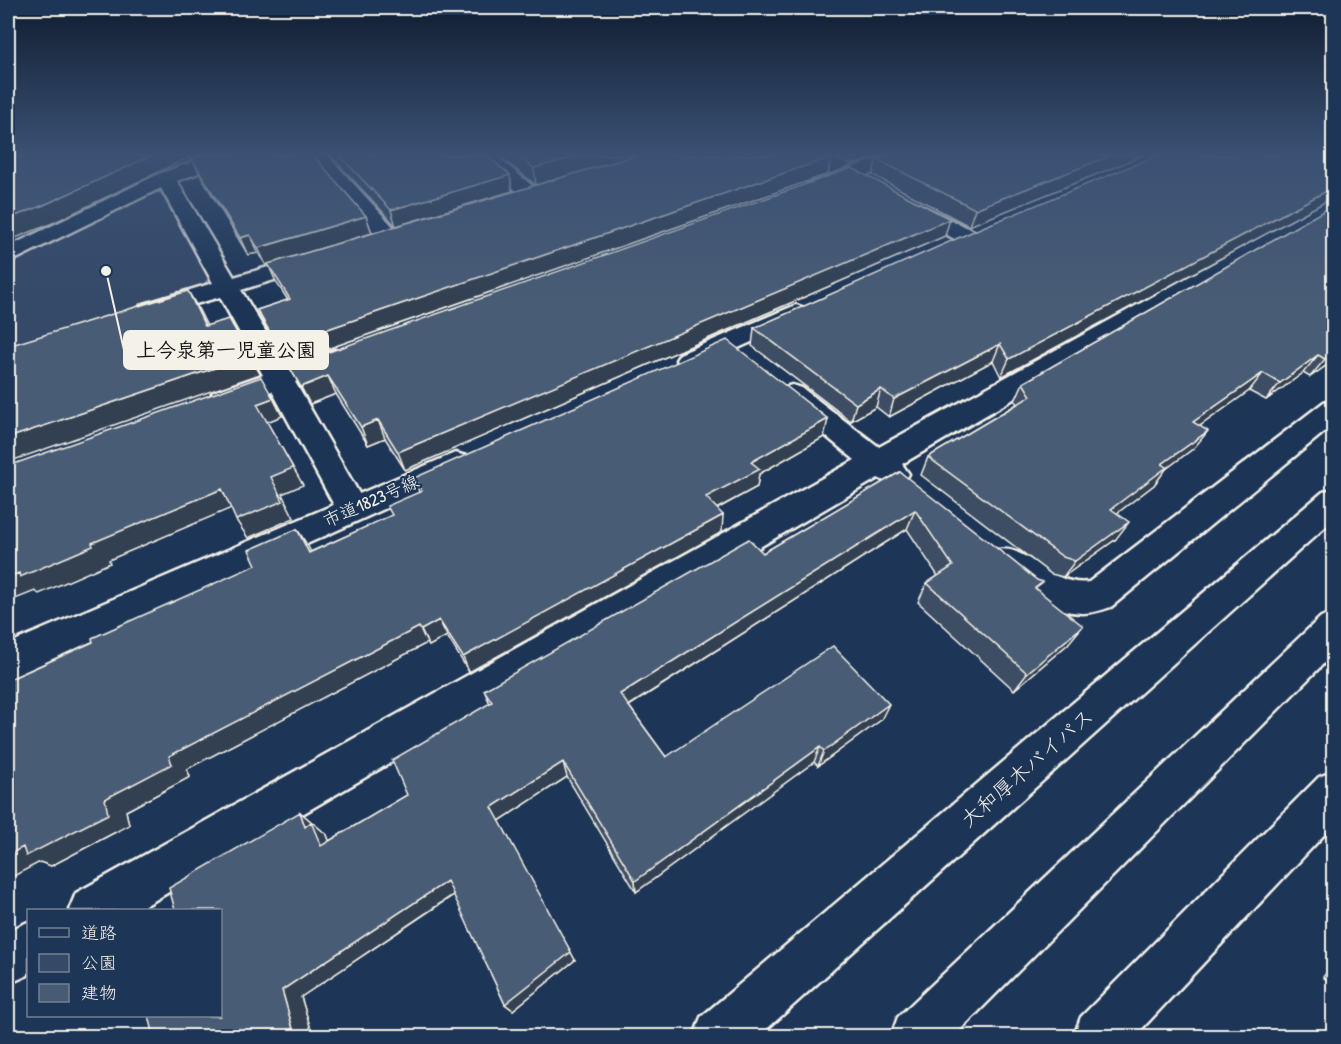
<svg xmlns="http://www.w3.org/2000/svg" width="1341" height="1044" font-family="'Patrick Hand','Klee One',sans-serif">
<style>
.green{fill:#354a67;stroke:#949ea8;stroke-width:1.5}
.lines{fill:none;stroke-linecap:round;stroke-linejoin:round}
.minor-casing{stroke:#f4f1e8;stroke-width:5}
.tertiary-casing{stroke:#f4f1e8;stroke-width:5}
.trunk-casing{stroke:#f4f1e8;stroke-width:5}
.minor{fill:#1d3557;fill-rule:evenodd}
.tertiary{fill:#1d3557;fill-rule:evenodd}
.trunk{fill:#1d3557;fill-rule:evenodd}
.wall{fill:#3e4e64;stroke:#f4f1e8;stroke-width:1.5}
.shaded-wall{fill:#324051;stroke:#f4f1e8;stroke-width:1.5}
.building{fill:#485b74;stroke:#f4f1e8;stroke-width:1.5}
.labels{text-anchor:middle;stroke-width:4.5;stroke-linejoin:round;paint-order:stroke}
.street-label{font-size:18px;fill:#f4f1e8;stroke:#1d3557}
.near-street-label{font-size:21px;fill:#f4f1e8;stroke:#1d3557}
.leader{fill:none;stroke:#f4f1e8;stroke-width:2}
.callout-dot{fill:#f4f1e8;stroke:#1d3557;stroke-width:2}
.callout{fill:#f4f1e8;stroke:#f4f1e8;stroke-width:2}
.callout-label{font-size:20px;text-anchor:middle;font-weight:bold;fill:#111}
</style>
<rect width="100%" height="100%" fill="#1d3557"/>
<filter id="ink" filterUnits="userSpaceOnUse"><feTurbulence type="fractalNoise" baseFrequency=".0167" numOctaves="2"/><feDisplacementMap in="SourceGraphic" scale="12" xChannelSelector="R" yChannelSelector="G"/><feConvolveMatrix kernelMatrix="1 2 1 2 8 2 1 2 1" color-interpolation-filters="sRGB"/></filter>
<g filter="url(#ink)">
<!-- green -->
<path class="green" d="M 152,192 L 161,193 L 209,278 L 204,285 L 194,291 L 8,348 L 8,263 Z"/>
<g class="lines">
<!-- minor casing -->
<g class="minor-casing">
<path id="minor" d="M 212,155 L 239,155 L 236,159 L 177,181 L 234,277 L 316,253 L 324,255 L 328,260 L 324,265 L 241,290 L 286,366 L 335,350 L 344,352 L 348,358 L 344,364 L 295,382 L 368,509 L 363,518 L 352,521 L 341,518 L 272,391 L 223,408 L 213,406 L 209,399 L 213,392 L 263,375 L 220,297 L 150,317 L 141,315 L 138,310 L 141,305 L 213,283 L 161,188 L 8,263 L 8,247 L 159,174 Z
M 307,155 L 327,155 L 398,232 L 401,237 L 398,242 L 382,242 Z
M 474,155 L 495,155 L 542,194 L 539,198 L 525,198 Z
M 888,155 L 915,155 L 912,159 L 823,191 L 809,191 L 806,187 L 809,183 Z
M 1334,197 L 1334,212 L 902,464 L 909,474 L 904,482 L 893,485 L 878,478 L 138,910 L 69,910 L 76,893 L 855,460 L 782,400 L 778,394 L 782,388 L 792,385 L 802,388 L 879,447 Z
M 908,199 L 976,232 L 979,237 L 976,242 L 960,242 L 901,209 L 898,205 L 901,201 Z
M 1334,400 L 1334,424 L 1111,607 C 1102,610 1093,613 1083,613 C 1053,613 1002,588 988,561 L 993,551 C 1026,540 1049,588 1089,582 L 1324,402 Z
M 1334,771 L 1334,824 L 1135,1036 L 1074,1036 L 1081,1017 L 1319,777 Z
M 28,922 L 28,975 L 8,984 L 8,931 Z"/>
</g>
<!-- tertiary casing -->
<g class="tertiary-casing">
<path id="tertiary" d="M 796,305 L 805,308 L 809,313 L 805,318 L 698,366 L 689,368 L 680,366 L 676,360 L 680,354 Z
M 455,453 L 466,456 L 470,464 L 466,472 L 8,679 L 8,644 Z"/>
</g>
<!-- trunk casing -->
<g class="trunk-casing">
<path id="trunk" d="M 1334,488 L 1334,519 L 759,1036 L 694,1036 L 701,1017 L 1323,492 Z
M 1334,612 L 1334,653 L 954,1036 L 891,1036 L 898,1017 L 1321,617 Z"/>
</g>
<!-- minor -->
<use href="#minor" class="minor"/>
<!-- tertiary -->
<use href="#tertiary" class="tertiary"/>
<!-- trunk -->
<use href="#trunk" class="trunk"/>
</g>
<!-- wall -->
<path class="wall" d="M 8,155 L 313,155 L 366,216 L 372,233 L 275,262 L 831,157 L 828,174 L 287,363 L 266,327 L 257,310 L 288,300 L 276,282 L 268,264 L 266,265 L 258,253 L 248,255 L 200,175 L 193,160 L 191,160 L 189,157 L 55,222 Z
M 330,155 L 486,155 L 510,175 L 512,191 L 396,226 Z
M 498,155 L 637,155 L 536,185 Z
M 831,155 L 882,155 L 851,165 Z
M 890,155 L 1144,155 L 969,226 L 873,175 L 876,159 Z
M 1334,155 L 1334,197 L 1001,377 L 993,361 L 889,417 L 876,407 L 851,421 L 752,346 L 754,328 Z
M 1334,205 L 1334,360 L 1310,377 L 1303,373 L 1266,400 L 1249,391 L 1200,426 L 1194,448 L 1166,469 L 1154,485 L 1117,513 L 1116,539 L 1063,577 L 1051,574 L 921,475 L 928,457 L 1017,404 L 1015,401 L 1023,383 Z
M 945,236 L 405,470 L 385,438 L 368,445 L 336,394 L 310,404 L 289,366 Z
M 824,437 L 759,474 L 757,487 L 717,509 L 722,532 L 469,672 L 447,636 L 429,646 L 427,643 L 187,769 L 190,777 L 126,811 L 129,825 L 51,866 L 40,862 L 93,642 L 256,565 L 297,529 L 310,552 L 391,516 L 419,492 L 414,478 Z
M 900,472 L 1038,590 L 1068,644 L 1014,690 L 918,602 L 927,583 L 938,576 L 907,529 L 629,706 L 666,757 L 881,720 L 818,766 L 814,762 L 636,892 L 567,777 L 499,821 L 575,960 L 513,1010 L 505,1004 L 454,895 L 301,997 L 313,1036 L 154,1036 L 300,812 L 327,835 L 329,841 L 407,795 L 490,704 L 484,690 L 763,553 Z
M 1334,962 L 1334,986 L 1323,977 Z"/>
<!-- shaded-wall -->
<path class="shaded-wall" d="M 8,155 L 35,155 L 8,165 Z
M 153,155 L 188,155 L 189,157 L 55,222 L 8,241 L 8,219 Z
M 189,155 L 207,155 L 191,160 Z
M 582,155 L 637,155 L 536,185 L 534,168 Z
M 853,155 L 882,155 L 851,165 Z
M 1112,155 L 1144,155 L 969,226 L 975,209 Z
M 831,157 L 828,174 L 287,363 L 278,346 Z
M 510,175 L 512,191 L 396,226 L 391,210 Z
M 1334,187 L 1334,197 L 1001,377 L 1009,359 Z
M 366,216 L 372,233 L 266,265 L 258,248 Z
M 950,219 L 945,236 L 405,470 L 398,452 Z
M 250,235 L 258,253 L 248,255 L 240,238 Z
M 188,291 L 198,308 L 216,344 L 205,326 Z
M 1000,344 L 993,361 L 889,417 L 894,399 Z
M 1334,353 L 1334,360 L 1310,377 L 1325,359 Z
M 1318,355 L 1303,373 L 1266,400 L 1280,383 Z
M 250,356 L 260,374 L 8,462 L 8,438 Z
M 1263,373 L 1249,391 L 1180,440 L 1193,422 Z
M 328,376 L 336,394 L 310,404 L 301,387 Z
M 881,389 L 876,407 L 851,421 L 856,404 Z
M 273,398 L 282,416 L 267,422 L 303,485 L 282,494 L 294,518 L 248,538 L 236,520 L 257,404 Z
M 828,419 L 824,437 L 759,474 L 757,487 L 705,515 L 706,497 L 751,462 Z
M 378,420 L 385,438 L 368,445 L 361,427 Z
M 1208,431 L 1194,448 L 1166,469 L 1154,485 L 1099,527 L 1111,509 L 1162,464 Z
M 222,489 L 234,507 L 109,560 L 110,563 L 39,594 L 35,591 L 8,602 L 8,577 Z
M 915,510 L 907,529 L 622,710 L 620,694 Z
M 723,515 L 722,532 L 469,672 L 463,657 Z
M 1129,522 L 1116,539 L 1063,577 L 1075,561 Z
M 297,529 L 308,546 L 319,570 L 309,553 Z
M 439,620 L 447,636 L 429,646 L 421,630 Z
M 1083,626 L 1068,644 L 1014,690 L 1027,673 Z
M 419,627 L 427,643 L 187,769 L 190,777 L 126,811 L 129,825 L 51,866 L 40,862 L 8,879 L 8,855 L 105,799 L 169,756 Z
M 889,704 L 881,720 L 818,766 L 824,751 Z
M 820,747 L 814,762 L 636,892 L 635,881 Z
M 563,762 L 567,777 L 499,821 L 575,960 L 513,1010 L 505,1004 L 492,807 Z
M 300,812 L 327,835 L 336,858 L 321,846 L 305,827 Z
M 447,881 L 457,892 L 301,997 L 313,1036 L 295,1036 L 282,990 Z"/>
<!-- building -->
<path class="building" d="M 26,155 L 153,155 L 44,205 L 8,219 L 8,161 Z
M 204,155 L 313,155 L 366,216 L 258,248 L 250,235 L 240,238 L 192,159 Z
M 339,155 L 486,155 L 510,175 L 391,210 Z
M 516,155 L 582,155 L 534,168 Z
M 638,155 L 825,155 L 831,157 L 278,346 L 257,310 L 290,299 L 268,264 Z
M 890,155 L 1112,155 L 975,209 L 876,159 Z
M 1158,155 L 1334,155 L 1334,187 L 1009,359 L 1000,344 L 894,399 L 881,389 L 856,404 L 754,328 L 983,227 Z
M 852,168 L 950,219 L 398,452 L 378,420 L 361,427 L 328,376 L 301,387 L 289,366 Z
M 1334,205 L 1334,353 L 1325,359 L 1318,355 L 1280,383 L 1263,373 L 1193,422 L 1208,431 L 1162,464 L 1167,467 L 1111,509 L 1129,522 L 1075,561 L 1063,557 L 928,457 L 1031,396 L 1023,383 Z
M 188,291 L 205,326 L 229,319 L 250,356 L 8,438 L 8,346 Z
M 727,340 L 828,419 L 751,462 L 760,469 L 706,497 L 723,515 L 463,657 L 439,620 L 421,630 L 419,627 L 169,756 L 172,764 L 105,799 L 108,814 L 26,856 L 23,847 L 8,855 L 8,680 L 93,642 L 92,638 L 256,565 L 249,550 L 297,529 L 309,553 L 392,515 L 387,506 L 422,491 L 414,478 Z
M 261,377 L 273,398 L 257,404 L 293,468 L 271,477 L 283,501 L 236,520 L 222,489 L 92,543 L 93,546 L 20,577 L 19,573 L 8,577 L 8,466 Z
M 900,472 L 1037,580 L 1043,582 L 1035,588 L 1083,626 L 1027,673 L 927,583 L 953,566 L 915,510 L 620,694 L 666,757 L 833,646 L 889,704 L 824,751 L 820,747 L 635,881 L 563,762 L 492,807 L 571,952 L 505,1004 L 447,881 L 282,990 L 295,1036 L 154,1036 L 149,1016 L 220,1016 L 220,910 L 175,910 L 169,888 L 300,812 L 305,827 L 311,822 L 321,846 L 407,795 L 392,760 L 492,702 L 484,690 L 749,539 L 763,553 Z"/>
</g>
<!-- sky -->
<linearGradient id="sky" x2="0" y2="1"><stop stop-color="#101d30"/><stop offset="0.51" stop-color="#3a5174"/><stop offset="1" stop-color="#3a5174" stop-opacity="0"/></linearGradient>
<rect width="1341" height="301" fill="url(#sky)"/>
<g class="labels">
<!-- street labels -->
<g class="street-label">
<text transform="translate(371 501) rotate(-24)" y="6">市道1823号線</text>
</g>
<!-- near-street labels -->
<g class="near-street-label">
<text transform="translate(1027 768) rotate(-41)" y="7">大和厚木バイパス</text>
</g>
</g>
<!-- callouts -->
<path class="leader" d="M106 271L124 350"/>
<circle class="callout-dot" cx="106" cy="271" r="6"/>
<rect class="callout" x="124" y="331" width="204" height="38" rx="6"/>
<g class="callout-label">
<text x="226" y="357">上今泉第一児童公園</text>
</g>
<!-- margin -->
<rect width="1341" height="1044" fill="none" stroke="#1d3557" stroke-width="30"/>
<rect x="15" y="15" width="1311" height="1014" fill="none" stroke="#f4f1e8" stroke-width="2" filter="url(#ink)"/>
<!-- legend -->
<rect x="27" y="909" width="195" height="108" fill="#1d3557" stroke="#738091" stroke-width="1.5"/>
<rect x="39" y="928" width="30" height="9" fill="#1d3557" stroke="#738091" stroke-width="1.5"/>
<text x="81" y="939" font-size="18" fill="#f4f1e8">道路</text>
<rect x="39" y="954" width="30" height="18" fill="#354a67" stroke="#738091" stroke-width="1.5"/>
<text x="81" y="969" font-size="18" fill="#f4f1e8">公園</text>
<rect x="39" y="984" width="30" height="18" fill="#485b74" stroke="#738091" stroke-width="1.5"/>
<text x="81" y="999" font-size="18" fill="#f4f1e8">建物</text>
</svg>
